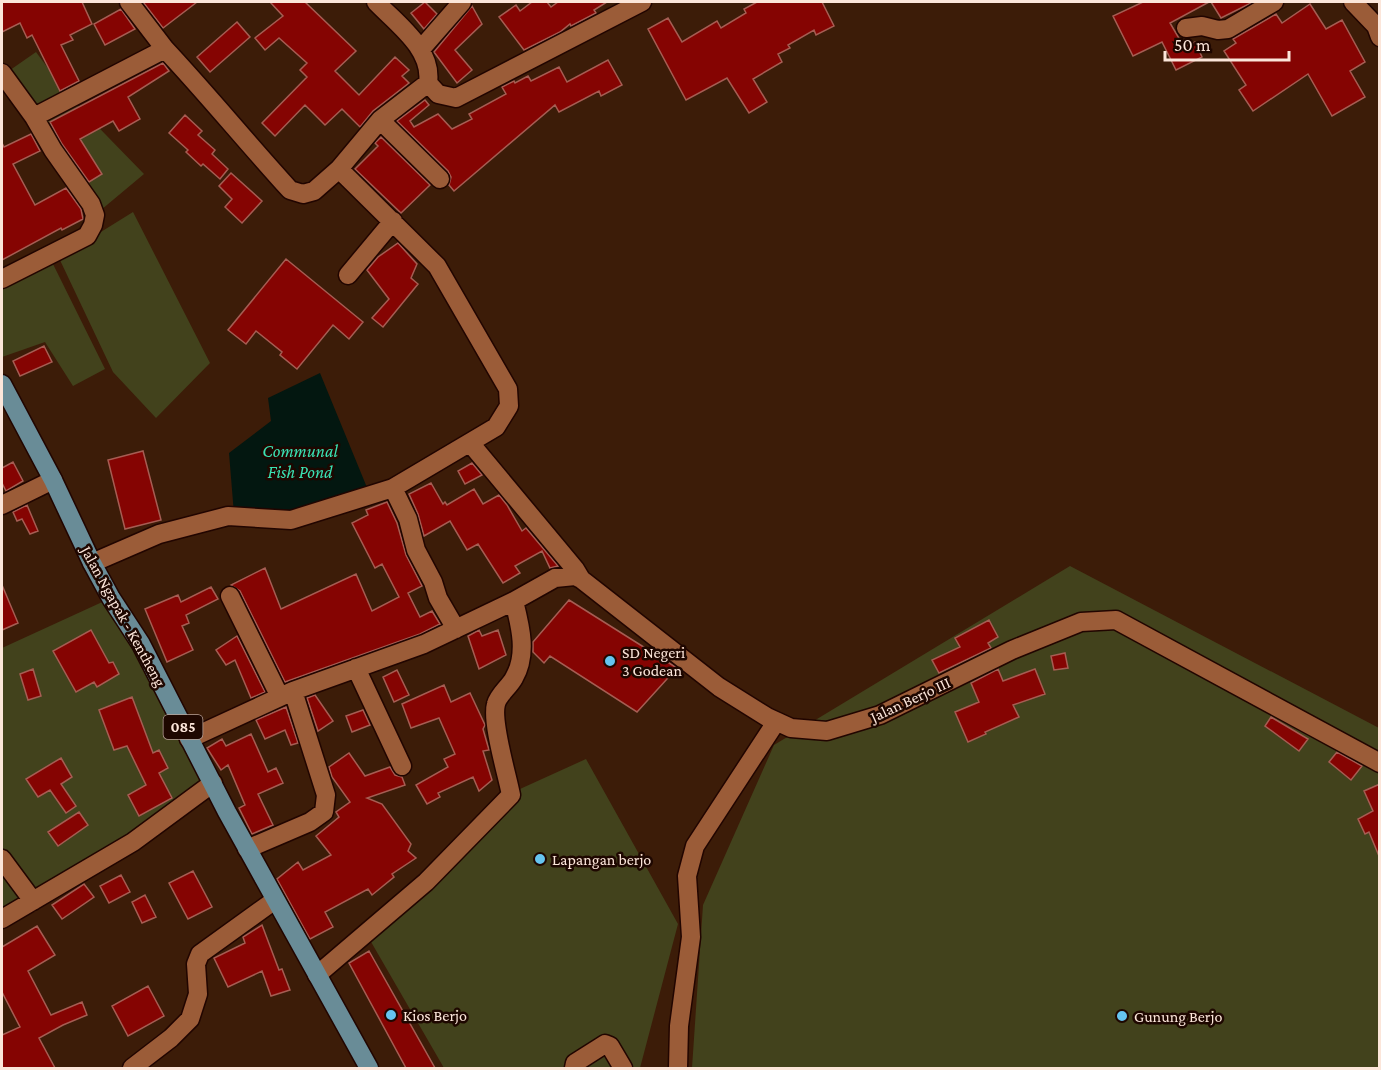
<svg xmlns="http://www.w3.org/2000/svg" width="1381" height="1070" font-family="'Crimson Pro',serif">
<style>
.green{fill:#42421c}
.water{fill:#031710}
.building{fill:#850402;stroke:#a65d53;stroke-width:1.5}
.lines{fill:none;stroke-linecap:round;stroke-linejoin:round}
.minor-casing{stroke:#210500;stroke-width:21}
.major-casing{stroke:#210500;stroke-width:21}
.minor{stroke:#9b5c38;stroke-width:18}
.major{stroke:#698c97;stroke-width:18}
.poi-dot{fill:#66c4ef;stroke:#1e0700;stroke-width:2}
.labels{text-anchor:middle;stroke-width:5;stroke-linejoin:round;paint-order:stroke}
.shield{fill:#1e0700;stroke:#b9a399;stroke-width:1.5}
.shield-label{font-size:15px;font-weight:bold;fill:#fce6da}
.street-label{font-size:16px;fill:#fce6da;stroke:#1e0700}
.poi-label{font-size:16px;fill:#fce6da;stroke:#1e0700;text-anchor:start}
.water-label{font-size:18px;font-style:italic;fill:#3ae2b3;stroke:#1e0700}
</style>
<rect width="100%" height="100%" fill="#3c1c08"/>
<!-- green -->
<path class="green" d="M 36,52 L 70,98 L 144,174 L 95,215 L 3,75 Z
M 133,212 L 210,363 L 156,418 L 113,372 L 59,258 Z
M 52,262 L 105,369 L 73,386 L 45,342 L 2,357 L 2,286 Z
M 1070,566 L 1379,728 L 1379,1068 L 692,1068 L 703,905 L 774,745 Z
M 111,598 L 213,783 L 2,916 L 2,648 Z
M 586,759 L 678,924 L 640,1068 L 444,1068 L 363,928 L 509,794 Z"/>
<!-- water -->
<path class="water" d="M 320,373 L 368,490 L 291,517 L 234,514 L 229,453 L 271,421 L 268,398 Z"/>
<!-- building -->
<path class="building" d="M 2,2 L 82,2 L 92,24 L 70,35 L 73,40 L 61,45 L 79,81 L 60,91 L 32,35 L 27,38 L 20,23 L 2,32 Z
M 143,2 L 197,2 L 163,28 Z
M 270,2 L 305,2 L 356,51 L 335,71 L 359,95 L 395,57 L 409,70 L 402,76 L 409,83 L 373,111 L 360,127 L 342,109 L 325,125 L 305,105 L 275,136 L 262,123 L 307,77 L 300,70 L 307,63 L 279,38 L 265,50 L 255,38 L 283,16 Z
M 425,2 L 437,14 L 424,29 L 411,13 Z
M 532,2 L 547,2 L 551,7 L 558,2 L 607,2 L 594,10 L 596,13 L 571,26 L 570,24 L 560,32 L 524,50 L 499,17 L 516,5 L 520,11 Z
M 757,2 L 822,2 L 834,26 L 816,35 L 814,30 L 788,45 L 790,48 L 778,54 L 782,62 L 753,79 L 767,102 L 749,113 L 727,78 L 686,100 L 648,29 L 668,18 L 682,42 L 717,21 L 721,28 L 746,13 L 744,9 Z
M 1143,2 L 1209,2 L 1170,23 L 1184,47 L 1195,42 L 1202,57 L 1176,70 L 1162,42 L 1133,56 L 1113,16 Z
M 1211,2 L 1253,2 L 1221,18 Z
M 1310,4 L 1326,29 L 1342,20 L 1365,62 L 1350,71 L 1365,97 L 1332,116 L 1308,74 L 1253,111 L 1239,90 L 1246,85 L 1224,51 L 1236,43 L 1233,39 L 1276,14 L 1282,23 Z
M 472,6 L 482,24 L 455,50 L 472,70 L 457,83 L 434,52 Z
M 121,9 L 135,29 L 105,45 L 94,24 Z
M 237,22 L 250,37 L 210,72 L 197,57 Z
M 608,60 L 622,85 L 601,96 L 599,91 L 559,112 L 555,105 L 454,191 L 449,185 L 451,177 L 448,171 L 397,121 L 425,100 L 429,105 L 410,121 L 414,127 L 438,114 L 452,129 L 472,119 L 469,114 L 506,94 L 502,87 L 514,81 L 515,83 L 528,76 L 531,81 L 559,67 L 567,82 Z
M 163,63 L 169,71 L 128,97 L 140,119 L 119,131 L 113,121 L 80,139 L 102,174 L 89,182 L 62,144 L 50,122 Z
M 185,115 L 202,131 L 198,135 L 215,150 L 212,154 L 228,169 L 220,179 L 203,164 L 201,166 L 186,152 L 188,150 L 169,133 Z
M 31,134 L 40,151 L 13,164 L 35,205 L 66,188 L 81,209 L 83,219 L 62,230 L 61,228 L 2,260 L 2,143 L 4,147 Z
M 381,137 L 430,185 L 401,213 L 355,169 L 378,146 L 375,143 Z
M 231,173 L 262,201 L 242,223 L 225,207 L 232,199 L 219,186 Z
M 398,243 L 417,264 L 411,278 L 418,284 L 383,327 L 372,318 L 389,299 L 367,270 L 378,257 Z
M 286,259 L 363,322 L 349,339 L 333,325 L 297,369 L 280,355 L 282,352 L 256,331 L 246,344 L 228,330 Z
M 44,346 L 52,362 L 20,376 L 13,361 Z
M 143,451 L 161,520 L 125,529 L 108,460 Z
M 13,462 L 23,481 L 6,491 L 2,483 L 2,468 Z
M 472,463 L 482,475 L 465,484 L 458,471 Z
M 431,483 L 443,504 L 445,502 L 447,505 L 474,489 L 483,504 L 499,495 L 507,505 L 522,531 L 526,528 L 558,566 L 550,568 L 542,551 L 515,566 L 520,573 L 503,583 L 478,544 L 467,550 L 450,521 L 424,536 L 418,514 L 409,494 Z
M 387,502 L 397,523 L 406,555 L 422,586 L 408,593 L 420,617 L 432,611 L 440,624 L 420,634 L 285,682 L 240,591 L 231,585 L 265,568 L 281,609 L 356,574 L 372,611 L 399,597 L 382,564 L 375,568 L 352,523 L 368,515 L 366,510 Z
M 27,505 L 38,531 L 30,534 L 22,519 L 17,521 L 13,512 Z
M 2,585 L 18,623 L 2,630 Z
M 211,587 L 218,599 L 186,615 L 189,623 L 182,626 L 193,650 L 167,662 L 145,609 L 178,595 L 181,602 Z
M 569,600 L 677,668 L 637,712 L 550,656 L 544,663 L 533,652 L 533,642 Z
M 989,620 L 998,637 L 988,643 L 991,648 L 939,673 L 932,660 L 960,647 L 955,638 Z
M 91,630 L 109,663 L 113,662 L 119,674 L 97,687 L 94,682 L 76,692 L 53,651 Z
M 479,630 L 482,636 L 498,630 L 506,655 L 479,669 L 468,636 Z
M 237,636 L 265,692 L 251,698 L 235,660 L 226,665 L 216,650 Z
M 1065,653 L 1068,668 L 1054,670 L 1051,656 Z
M 33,669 L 41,696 L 28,700 L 20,674 Z
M 998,669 L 1003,681 L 1035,669 L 1045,694 L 1013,705 L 1019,717 L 985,732 L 986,734 L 968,742 L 955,712 L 979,702 L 971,683 Z
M 397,670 L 409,695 L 394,702 L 383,677 Z
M 444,685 L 451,702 L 470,693 L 485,725 L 483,729 L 489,750 L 483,751 L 492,780 L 479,791 L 473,777 L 438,793 L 440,797 L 427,804 L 416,785 L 448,767 L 444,759 L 455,754 L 439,718 L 411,728 L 402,704 Z
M 315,695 L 333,721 L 318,731 L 307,698 Z
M 132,697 L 153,753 L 159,750 L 168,768 L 159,773 L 172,798 L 139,816 L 128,795 L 146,785 L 127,746 L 114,750 L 99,710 Z
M 286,707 L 298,743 L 291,745 L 285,730 L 265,739 L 256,720 Z
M 363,710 L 370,725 L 352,732 L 346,716 Z
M 1271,717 L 1308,739 L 1299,751 L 1265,726 Z
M 251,734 L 268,772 L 276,768 L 283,783 L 258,794 L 273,825 L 252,834 L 239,808 L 245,805 L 228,765 L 221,770 L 207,748 L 222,739 L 226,746 Z
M 1337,752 L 1362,766 L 1351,780 L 1329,762 Z
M 349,753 L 365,776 L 390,767 L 395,775 L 402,777 L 405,785 L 367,798 L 382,804 L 411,844 L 408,851 L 416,858 L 392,874 L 394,877 L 372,895 L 368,889 L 325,912 L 333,927 L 310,939 L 277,879 L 298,862 L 303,870 L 331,855 L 316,836 L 339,817 L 336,812 L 350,802 L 332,777 L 329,767 Z
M 61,758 L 72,777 L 61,784 L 76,806 L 66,813 L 50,790 L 38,797 L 26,779 Z
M 1380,784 L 1380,856 L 1379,856 L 1369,832 L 1365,834 L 1358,819 L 1373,811 L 1364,791 Z
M 79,812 L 88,825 L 58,846 L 48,832 Z
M 193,871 L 212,907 L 188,919 L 169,883 Z
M 121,875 L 130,892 L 109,903 L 100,886 Z
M 84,884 L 94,897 L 62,919 L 52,905 Z
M 145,895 L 156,917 L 142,923 L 132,902 Z
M 262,925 L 279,970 L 282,969 L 290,990 L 271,996 L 262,971 L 228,987 L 214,958 L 245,943 L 243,937 Z
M 37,926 L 55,955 L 28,971 L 51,1015 L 82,1002 L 87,1015 L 63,1025 L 39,1038 L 55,1068 L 2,1068 L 2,1035 L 20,1027 L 2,992 L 2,947 Z
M 369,951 L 435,1068 L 406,1068 L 349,963 Z
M 148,986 L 164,1016 L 128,1036 L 112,1006 Z"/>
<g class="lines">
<!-- minor casing -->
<g class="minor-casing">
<path id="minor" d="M 129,2 L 165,49
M 376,2 C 397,24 433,49 428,83
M 1353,2 L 1376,26 L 1380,37
M 1186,28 L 1202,26 L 1218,30 L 1228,29 L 1274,2
M 421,49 L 462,2
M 2,73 L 34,117
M 380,120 L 440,179
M 348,275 L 393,221
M 2,279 L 87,236 L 93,225 L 95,215 L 91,204 L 53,150 L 34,117 L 165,49 C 208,95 248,144 290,190 L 303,194 L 314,191 L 339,169 L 380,120 L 428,83 L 438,94 L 456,98 L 642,2
M 471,444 L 575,569 L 581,579 L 719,687 L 767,717 L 791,728 L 827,731 L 880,715 L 1012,650 L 1081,622 L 1116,620 L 1380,763
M 393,488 L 408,519 L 416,550 L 433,582 L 438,598 L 456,629
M 2,505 L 53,480
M 92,563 L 159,534 L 228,516 L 291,520 L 393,488 L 496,427 L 509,406 L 508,389 L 437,266 L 339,169
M 230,596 L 280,697
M 356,668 L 402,766
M 189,739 L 293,691 L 424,644 L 514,601 L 555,578 L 575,576 L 581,579
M 247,849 L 310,822 L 324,812 L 326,795 L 293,691
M 2,859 L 33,901
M 2,919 L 133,842 L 213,783
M 317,975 L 426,882 L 511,795 C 507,774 491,722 496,704 C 498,695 510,686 514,678 C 528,654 520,625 514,601
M 132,1068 L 171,1038 L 190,1019 L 198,994 L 196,964 L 200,954 L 275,900
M 574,1068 L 575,1063 L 605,1044 L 610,1046 L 623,1068
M 678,1068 L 679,1026 L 691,937 L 687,876 L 695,846 L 776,722"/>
</g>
<!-- major casing -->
<g class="major-casing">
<path id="major" d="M 2,384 L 53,480 L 92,563 L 111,598 L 141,644 L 227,812 L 369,1068"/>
</g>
<!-- minor -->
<use href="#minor" class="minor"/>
<!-- major -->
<use href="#major" class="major"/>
</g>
<!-- markers -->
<g class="poi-dot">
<circle cx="610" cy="661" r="6"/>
<circle cx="540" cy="859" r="6"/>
<circle cx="391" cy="1015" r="6"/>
<circle cx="1122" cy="1016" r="6"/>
</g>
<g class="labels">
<!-- shield labels -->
<rect class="shield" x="163.5" y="715" width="39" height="24" rx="4.5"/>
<g class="shield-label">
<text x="183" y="732">085</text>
</g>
<!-- street labels -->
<g class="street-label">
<text transform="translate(124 616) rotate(61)" y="6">Jalan Ngapak - Kentheng</text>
<text transform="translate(910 699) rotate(-25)" y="6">Jalan Berjo III</text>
</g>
<!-- poi labels -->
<g class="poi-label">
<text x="622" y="658">SD Negeri<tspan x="622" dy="18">3 Godean</tspan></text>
<text x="552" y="865">Lapangan berjo</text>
<text x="403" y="1021">Kios Berjo</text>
<text x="1134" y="1022">Gunung Berjo</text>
</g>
<!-- water labels -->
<g class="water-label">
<text x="300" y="457">Communal<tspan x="300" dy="21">Fish Pond</tspan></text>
</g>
</g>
<!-- border -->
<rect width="1381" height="1070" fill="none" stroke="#fce6da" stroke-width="6"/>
<!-- scale -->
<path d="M1165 51v9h124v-9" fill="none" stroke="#fce6da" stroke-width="3"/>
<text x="1174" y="51" font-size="18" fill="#fce6da" stroke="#1e0700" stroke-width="4.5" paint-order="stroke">50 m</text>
</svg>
